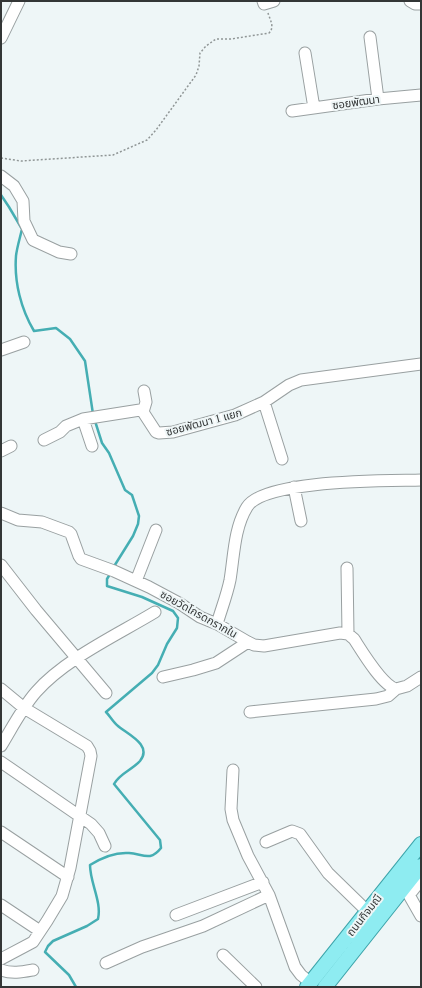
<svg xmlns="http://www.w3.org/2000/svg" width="422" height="988" font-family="'PT Serif','Noto Sans Thai',serif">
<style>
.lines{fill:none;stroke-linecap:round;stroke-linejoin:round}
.stream{stroke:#45aeb3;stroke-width:2.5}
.minor-casing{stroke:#99a0a1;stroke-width:13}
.major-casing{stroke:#3da4aa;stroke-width:16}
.path{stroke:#909696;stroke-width:1.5;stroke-dasharray:2 2;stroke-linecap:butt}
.minor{stroke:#fff;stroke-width:11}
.major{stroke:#8eecf1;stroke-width:14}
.labels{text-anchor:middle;stroke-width:4;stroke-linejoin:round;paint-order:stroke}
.street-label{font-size:11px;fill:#333636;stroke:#eef6f7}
</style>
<rect width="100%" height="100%" fill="#eef6f7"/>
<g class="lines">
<!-- stream -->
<path class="stream" d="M 1,195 L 9,207 L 22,229 C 20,238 17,247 16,256 C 14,282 21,309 34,331 L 56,328 L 70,339 L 85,361 L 93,414
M 95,421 L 102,443 L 109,453 L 125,490 L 132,495 L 139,516 L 138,524 L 133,536 L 113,568
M 76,987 L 69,975 L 45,952 L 48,946 L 53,941 L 87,926 L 98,919 C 102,902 90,883 90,865 C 101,858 115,852 129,853 C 143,854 150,862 161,848 L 160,840 L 114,784 C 120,773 132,770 140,761 C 153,745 127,734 118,726 C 113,722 110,716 106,712 L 152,673 L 158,665 L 167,644 L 177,628 L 178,618 L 173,611 L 142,597 L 107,586 L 107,579 L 110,574"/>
<!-- minor casing -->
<g class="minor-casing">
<path id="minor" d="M 263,1 L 264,4 L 274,1
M 410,1 L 415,4 L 421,4
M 370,37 L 378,99
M 1,38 L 19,1
M 305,53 L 314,108
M 292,111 L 378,99 L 421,95
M 1,176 L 14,186 L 23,201 L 24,221 L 33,240 L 59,252 L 71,254
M 1,350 L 24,342
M 264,402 L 282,459
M 143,412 L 146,402 L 144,391
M 83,419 L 92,446
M 44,440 L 60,432 L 66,426 L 83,419 L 140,410 L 143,412 L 156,432 L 159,433 L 173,432 L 235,415 L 264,402 L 289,385 L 301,380 L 421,364
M 1,451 L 11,446
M 294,487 L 301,521
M 1,513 L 18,520 L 42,522 L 69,532 L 71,534 L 79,556 L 81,559 L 114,571 L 149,587 L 179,603 L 200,617 L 217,624 L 248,642 L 254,645 L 264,646 L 340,633 L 348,634 L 354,639 C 363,653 382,685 396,689
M 1,565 L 36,610 L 106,693
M 347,568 L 348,634
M 136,581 L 156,530
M 217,624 C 221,610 227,595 230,580 C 234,556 234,528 247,507 C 264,479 389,481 421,480
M 163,677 L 193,670 L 216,663 L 248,642
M 1,689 L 24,708 L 87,746 L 90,751 L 91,756 L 70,868 L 62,896 L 47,921 L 33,942 L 1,959
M 250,712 L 376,699 L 388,696 L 396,689 L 407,686 L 421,677
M 1,746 C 12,728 22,708 36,692 C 65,659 117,635 155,612
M 1,762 L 91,824 L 99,833 L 105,846
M 233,770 L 231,809 L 233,820 L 248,856 L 269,895 L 295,967 L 301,975 L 311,983
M 1,832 L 68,877
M 266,842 L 292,831 L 300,834 L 328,873 L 367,911
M 403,889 L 409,895 L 421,916
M 409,895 L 421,880
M 1,905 L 40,931
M 176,915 L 263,882
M 223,955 L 256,987
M 106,963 L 142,947 L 203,926 L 269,895
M 1,970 C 12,974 22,972 33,970"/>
</g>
<!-- major casing -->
<g class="major-casing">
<path id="major" d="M 307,987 L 421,844
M 325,987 L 421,866"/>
</g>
<!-- path -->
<path class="path" d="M 1,158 L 21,161 L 113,155 L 147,140 L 156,130 L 196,75 L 199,66 L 200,53 L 206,46 L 216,39 L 231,39 L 269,33 C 275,27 270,20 268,13"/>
<!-- minor -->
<use href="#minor" class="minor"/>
<!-- major -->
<use href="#major" class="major"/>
</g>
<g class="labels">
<!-- street labels -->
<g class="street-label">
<text transform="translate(356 102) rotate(-8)" y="4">ซอยพัฒนา</text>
<text transform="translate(204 422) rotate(-15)" y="4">ซอยพัฒนา 1 แยก</text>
<text transform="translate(199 614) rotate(29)" y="4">ซอยวัดโกรดกรากใน</text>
<text transform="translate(364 915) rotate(-52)" y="4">ถนนกิจมณี</text>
</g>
</g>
<!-- border -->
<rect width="422" height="988" fill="none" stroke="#333636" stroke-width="4"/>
</svg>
